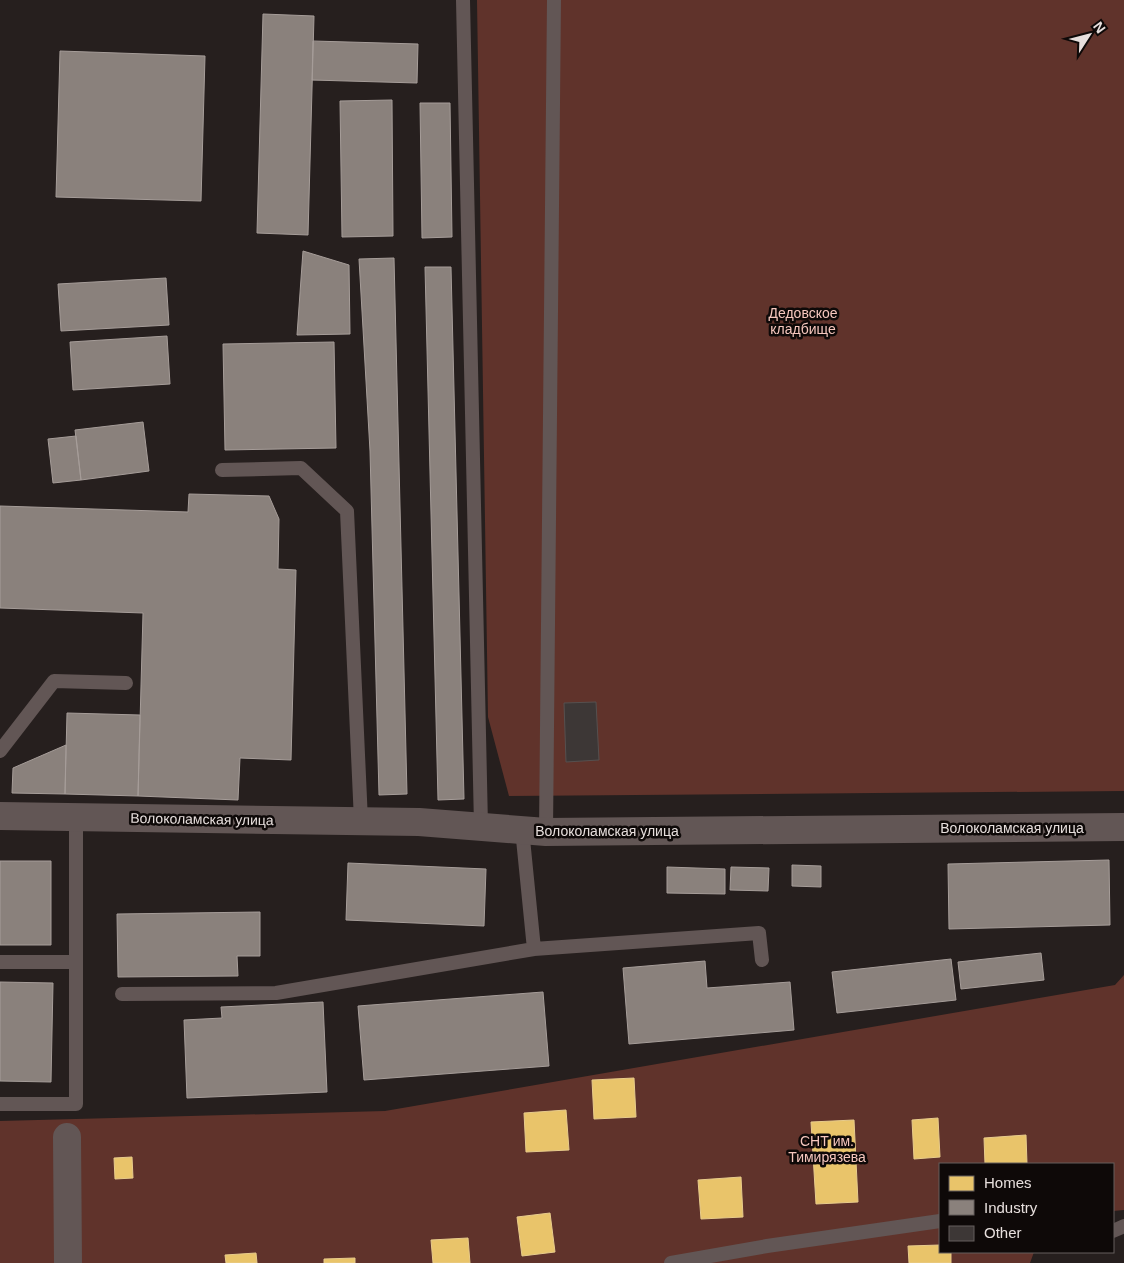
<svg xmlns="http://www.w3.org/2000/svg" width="1124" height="1263" font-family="Arial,sans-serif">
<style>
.green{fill:#60332b}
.homes{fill:#e9c46a;stroke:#e8cc8c}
.industry{fill:#8a817c;stroke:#a69d99}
.building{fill:#3d3736;stroke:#56504f}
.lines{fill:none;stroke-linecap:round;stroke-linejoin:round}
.lane{stroke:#625655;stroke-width:14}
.street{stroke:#625655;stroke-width:28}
.labels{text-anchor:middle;stroke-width:5;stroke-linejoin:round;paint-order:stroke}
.park-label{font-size:14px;fill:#f6c7be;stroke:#0e0908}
.street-label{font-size:14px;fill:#e7dfdd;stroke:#0e0908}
</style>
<rect width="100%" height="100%" fill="#261f1e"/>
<!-- green -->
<path class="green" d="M 477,0 L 1124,0 L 1124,791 L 509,796 L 488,717 Z
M 1124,975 L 1124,1210 L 1113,1211 L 1113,1164 L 940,1164 L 940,1252 L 1034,1252 L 1030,1263 L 0,1263 L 0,1121 L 385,1111 L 1115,985 Z"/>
<!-- homes -->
<path class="homes" d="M 634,1078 L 636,1117 L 594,1119 L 592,1080 Z
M 566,1110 L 569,1150 L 526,1152 L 524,1113 Z
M 938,1118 L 940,1157 L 914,1159 L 912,1120 Z
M 854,1120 L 858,1202 L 816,1204 L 811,1122 Z
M 1026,1135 L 1027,1164 L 985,1164 L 984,1138 Z
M 132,1157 L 133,1178 L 115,1179 L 114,1158 Z
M 741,1177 L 743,1217 L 701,1219 L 698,1180 Z
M 550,1213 L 555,1252 L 522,1256 L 517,1217 Z
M 468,1238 L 470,1263 L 433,1263 L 431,1240 Z
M 940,1245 L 940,1252 L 951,1252 L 951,1263 L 909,1263 L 908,1246 Z
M 256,1253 L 257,1263 L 226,1263 L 225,1255 Z
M 355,1258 L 355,1263 L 324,1263 L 324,1259 Z"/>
<!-- industry -->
<path class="industry" d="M 263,14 L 314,16 L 308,235 L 257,233 Z
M 313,41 L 418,44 L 417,83 L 312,80 Z
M 60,51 L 205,56 L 201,201 L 56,197 Z
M 392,100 L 393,236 L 342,237 L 340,101 Z
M 420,103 L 450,103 L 452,237 L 422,238 Z
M 303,251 L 349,265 L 350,334 L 297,335 Z
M 394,258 L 407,794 L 379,795 L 370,451 L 359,259 Z
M 425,267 L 451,267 L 464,799 L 438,800 Z
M 166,278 L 169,325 L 61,331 L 58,284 Z
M 167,336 L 170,384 L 73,390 L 70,342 Z
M 334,342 L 336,448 L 225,450 L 223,344 Z
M 143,422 L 149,471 L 81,480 L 75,430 Z
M 76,436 L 81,480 L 53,483 L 48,439 Z
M 189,494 L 269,496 L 279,519 L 278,569 L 296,570 L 291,760 L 240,758 L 238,800 L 138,796 L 143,613 L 0,608 L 0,506 L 188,512 Z
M 67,713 L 140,715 L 138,796 L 65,794 Z
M 66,745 L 65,794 L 12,793 L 13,768 Z
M 1109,860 L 1110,925 L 949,929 L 948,864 Z
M 0,861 L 51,861 L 51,945 L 0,945 Z
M 348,863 L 486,869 L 484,926 L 346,920 Z
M 792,865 L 821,866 L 821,887 L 792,886 Z
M 667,867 L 725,869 L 725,894 L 667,893 Z
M 731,867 L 769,868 L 768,891 L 730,890 Z
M 260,912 L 260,956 L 237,956 L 238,976 L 118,977 L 117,914 Z
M 1041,953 L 1044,980 L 961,989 L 958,962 Z
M 951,959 L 956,1000 L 837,1013 L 832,972 Z
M 705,961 L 707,988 L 790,982 L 794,1030 L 629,1044 L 623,968 Z
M 0,982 L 53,983 L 51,1082 L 0,1081 Z
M 543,992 L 549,1066 L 364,1080 L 358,1006 Z
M 323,1002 L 327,1092 L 187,1098 L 184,1020 L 222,1018 L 221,1007 Z"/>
<!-- building -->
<path class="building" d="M 596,702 L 599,760 L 566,762 L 564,703 Z"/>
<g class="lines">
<!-- lane -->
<path class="lane" d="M 463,0 L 481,826
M 222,470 L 301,468 L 347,511 L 361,821
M 0,751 L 54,681 L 126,683
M 546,832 L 554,0
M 534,949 L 759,933 L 762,960
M 0,962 L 76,962
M 122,994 L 276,993 L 534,949 L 522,829
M 0,1104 L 76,1104 L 76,817
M 1113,1231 L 1124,1226
M 671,1263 L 767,1246 L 940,1221"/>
<!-- street -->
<path class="street" d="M 0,816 L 419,822 L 546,832 L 1124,827
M 67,1137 L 68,1263"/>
</g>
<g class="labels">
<!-- park labels -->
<g class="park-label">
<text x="803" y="318">Дедовское<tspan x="803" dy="16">кладбище</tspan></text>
<text x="827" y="1146">СНТ им.<tspan x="827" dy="16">Тимирязева</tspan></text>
</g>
<!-- street labels -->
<g class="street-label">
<text transform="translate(202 819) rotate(1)" y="5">Волоколамская улица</text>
<text x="1012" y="833">Волоколамская улица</text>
<text x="607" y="836">Волоколамская улица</text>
</g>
</g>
<!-- legend -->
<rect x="939" y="1163" width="175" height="90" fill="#0e0908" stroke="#655f5d"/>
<rect x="949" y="1176" width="25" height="15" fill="#e9c46a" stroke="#655f5d"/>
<text x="984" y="1188" font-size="15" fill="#e7dfdd">Homes</text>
<rect x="949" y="1200" width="25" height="15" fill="#8a817c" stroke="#655f5d"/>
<text x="984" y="1213" font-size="15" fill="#e7dfdd">Industry</text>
<rect x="949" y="1226" width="25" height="15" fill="#3d3736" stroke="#655f5d"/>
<text x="984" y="1238" font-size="15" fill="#e7dfdd">Other</text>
<!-- north arrow -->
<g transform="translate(1089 35) rotate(54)" stroke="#0e0908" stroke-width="4" paint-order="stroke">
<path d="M0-4L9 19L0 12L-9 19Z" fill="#e7dfdd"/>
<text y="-8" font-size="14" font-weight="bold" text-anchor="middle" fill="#e7dfdd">N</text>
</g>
</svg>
